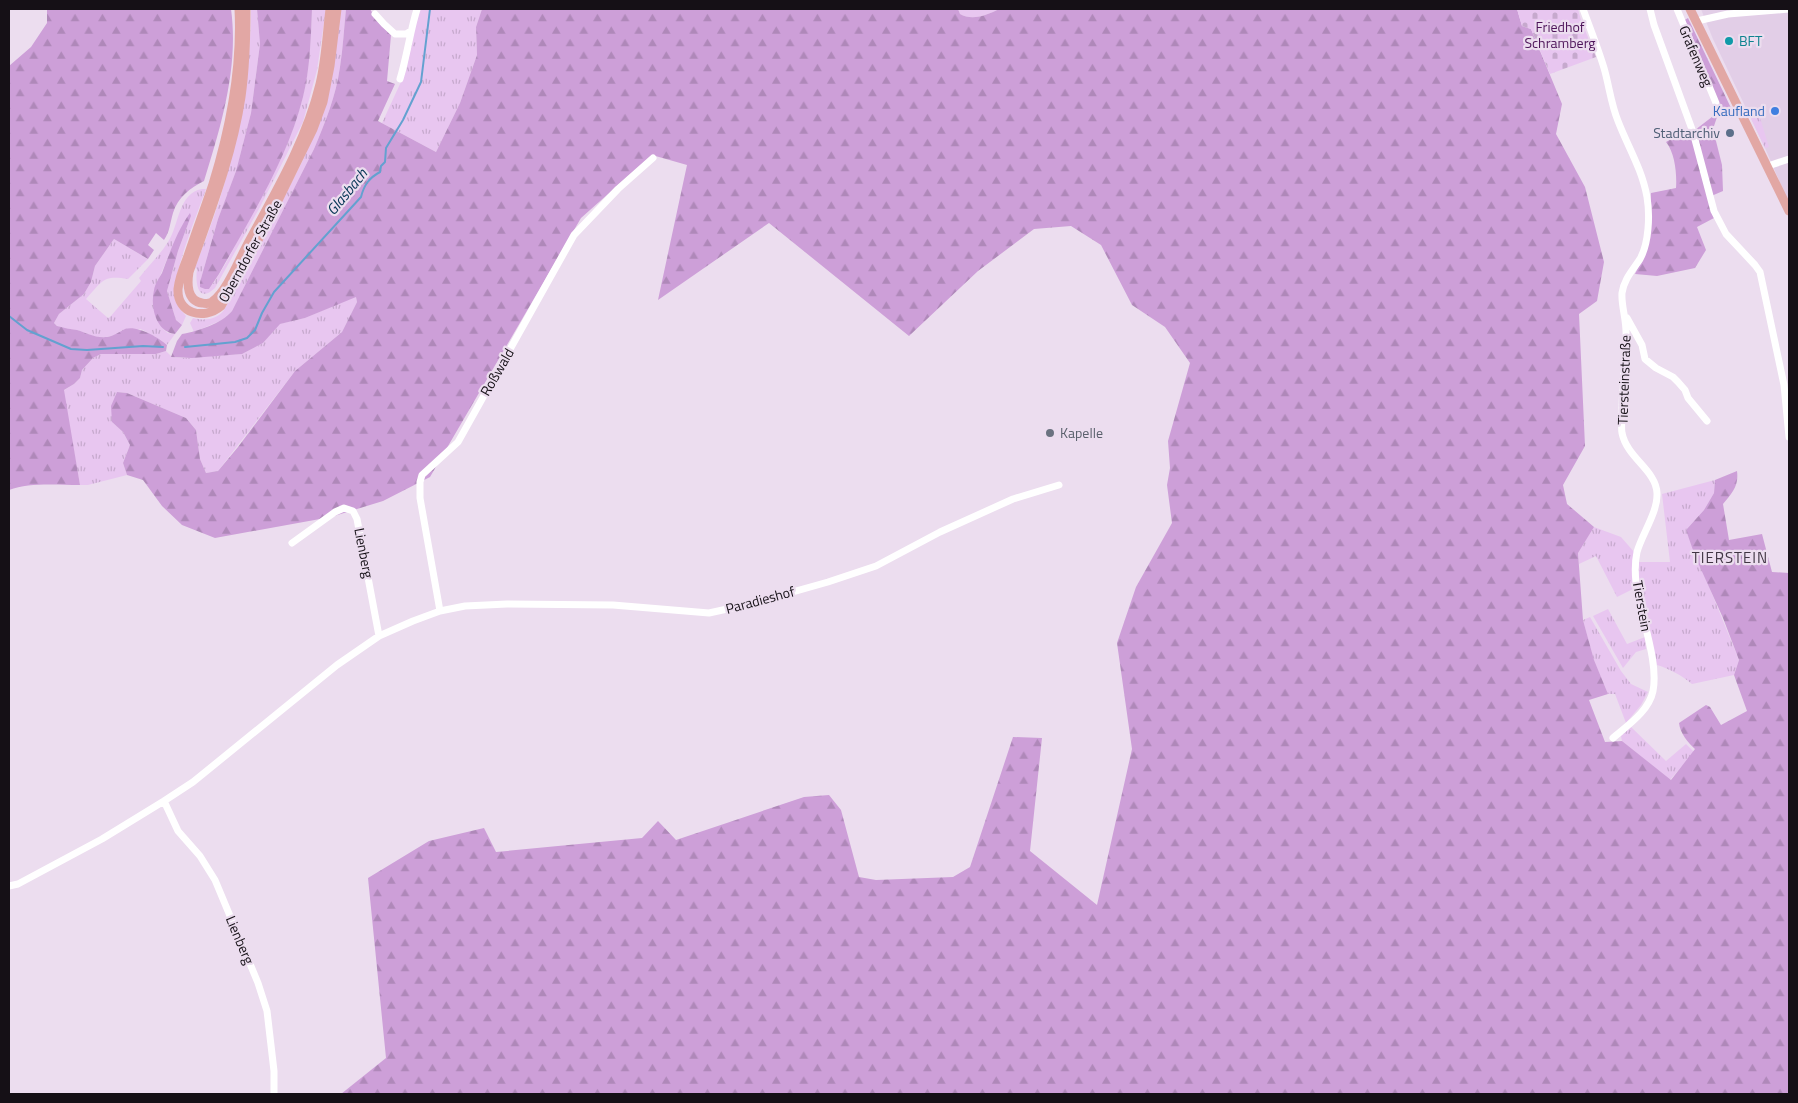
<svg xmlns="http://www.w3.org/2000/svg" width="1798" height="1103" font-family="'Titillium Web',sans-serif">
<style>
.built{fill:#e2cee7}
.grass{fill:url(#grass-tufts)}
.forest{fill:url(#forest-firs)}
.cemetery{fill:url(#cemetery-stones)}
.lines{fill:none;stroke-linecap:round;stroke-linejoin:round}
.stream{stroke:#63a1d0;stroke-width:2}
.minor{stroke:#fff;stroke-width:7}
.major{stroke:#e2a7a4;stroke-width:9}
.culture-dot{fill:#0f9aa8;stroke:#ecddef;stroke-width:2}
.shop-dot{fill:#3f7fe0;stroke:#ecddef;stroke-width:2}
.service-dot{fill:#5c6f8a;stroke:#ecddef;stroke-width:2}
.worship-dot{fill:#6b7280;stroke:#ecddef;stroke-width:2}
.labels{text-anchor:middle;stroke-width:4.5;stroke-linejoin:round;paint-order:stroke}
.park-label{font-size:14px;fill:#4d1459;stroke:#ecddef}
.culture-label{font-size:14px;fill:#0d838f;stroke:#ecddef;text-anchor:start}
.street-label{font-size:14px;fill:#151016;stroke:#ecddef}
.shop-label{font-size:14px;fill:#366cbe;stroke:#ecddef;text-anchor:end}
.service-label{font-size:14px;fill:#4e5e75;stroke:#ecddef;text-anchor:end}
.worship-label{font-size:14px;fill:#5b616d;stroke:#ecddef;text-anchor:start}
.water-label{font-size:15px;font-style:italic;fill:#003352;stroke:#ecddef}
.neighbourhood-label{font-size:15px;letter-spacing:1px;fill:#413644;stroke:#ecddef}
</style>
<defs>
<pattern id="grass-tufts" width="24" height="20" patternUnits="userSpaceOnUse" patternTransform="scale(1.25)"><rect width="24" height="20" fill="#e8c6f0"/><path d="M3 7l-1-3M5 7V3M7 7l1-3M15 17l-1-3M17 17v-4M19 17l1-3" fill="none" stroke="#c6a9cd"/></pattern>
<pattern id="forest-firs" width="22" height="20" patternUnits="userSpaceOnUse" patternTransform="scale(1.25)"><rect width="22" height="20" fill="#cd9fd8"/><path d="M5 1l3.5 6h-7zM16 11l3.5 6h-7z" fill="#af88b9"/></pattern>
<pattern id="cemetery-stones" width="16" height="16" patternUnits="userSpaceOnUse" patternTransform="scale(1.25)"><rect width="16" height="16" fill="#e8c6f0"/><path d="M2 7V4a2 2 0 0 1 4 0v3zM10 15v-3a2 2 0 0 1 4 0v3z" fill="#c6a9cd"/></pattern>
</defs>
<rect width="100%" height="100%" fill="#ecddef"/>
<!-- built -->
<path class="built" d="M 1701,9 L 1788,9 L 1789,203 L 1765,148 L 1713,39 Z"/>
<!-- grass -->
<path class="grass" d="M 251,9 L 257,9 L 260,44 L 251,113 L 236,171 L 218,219 L 200,282 L 209,289 C 223,271 233,249 244,229 C 267,188 292,142 303,96 C 310,69 311,37 312,9 L 326,9 L 317,70 L 303,122 L 260,207 L 215,288 C 198,304 195,283 197,269 L 195,268 C 205,241 216,213 224,185 C 240,128 251,68 251,9 Z
M 340,9 L 346,9 C 344,28 343,48 340,67 C 336,96 325,123 314,149 L 232,311 L 222,320 L 194,332 L 190,323 L 193,318 C 205,321 216,320 224,310 L 262,241 L 303,160 L 321,118 Z
M 421,9 L 482,9 L 476,27 L 477,55 L 460,103 L 436,152 L 382,123 L 406,71 L 415,27 Z
M 958,9 L 999,9 C 988,15 972,21 960,14 Z
M 1757,108 L 1769,147 L 1765,148 L 1747,110 Z
M 202,189 L 206,189 C 198,212 172,275 175,296 C 176,305 181,310 186,316 L 182,325 L 176,320 L 167,291 L 178,251 L 191,216 L 188,216 L 169,254 L 154,291 L 164,330 L 168,333 L 175,334 L 167,345 C 164,342 144,330 140,329 C 134,328 114,336 106,337 C 92,338 88,333 76,330 C 68,328 60,330 54,323 L 59,314 L 84,294 L 91,282 L 95,266 L 114,239 L 148,259 L 128,279 C 102,275 103,281 86,299 L 108,318 L 110,317 L 141,281 L 139,278 C 148,266 160,255 168,242 C 179,226 178,193 202,189 Z
M 356,296 L 357,302 L 342,332 L 295,371 L 218,471 L 206,473 L 200,459 L 196,430 L 186,418 L 127,393 L 117,392 L 112,422 L 123,432 L 130,445 L 123,463 L 127,475 L 88,485 L 80,485 L 63,391 L 74,384 L 80,378 L 82,370 L 93,358 L 101,354 L 156,354 L 166,351 L 172,357 L 181,358 L 242,354 L 263,343 L 279,324 L 305,318 Z
M 1715,480 L 1714,493 L 1704,510 L 1686,530 L 1739,660 L 1734,675 L 1692,684 C 1681,675 1670,669 1657,665 L 1638,587 L 1638,562 L 1670,562 L 1662,494 Z
M 1594,527 L 1621,537 L 1635,553 L 1635,588 L 1617,597 L 1596,556 L 1579,564 L 1578,552 Z
M 1608,609 L 1627,644 L 1645,637 L 1646,649 L 1636,652 L 1623,668 L 1593,616 Z
M 1590,617 L 1621,671 L 1631,684 L 1648,692 L 1641,705 L 1626,723 L 1615,694 L 1608,694 L 1594,661 L 1583,620 Z
M 1630,726 L 1666,761 L 1686,744 L 1694,752 L 1670,780 L 1622,741 L 1621,736 Z"/>
<!-- forest -->
<path class="forest" d="M 47,9 L 231,9 C 239,67 221,126 204,181 C 190,188 178,197 173,213 C 170,223 170,231 164,240 L 156,233 L 148,245 L 154,250 L 148,259 L 114,239 L 95,266 L 91,282 L 84,294 L 59,314 L 54,323 L 57,326 C 64,328 70,329 77,330 C 87,333 94,338 107,337 C 114,336 119,332 125,329 C 137,325 158,337 167,345 L 166,351 L 156,354 L 101,354 L 93,358 L 82,370 L 80,378 L 74,384 L 64,390 L 80,485 C 57,485 30,482 9,490 L 9,66 L 31,47 L 47,23 Z
M 257,9 L 312,9 C 311,37 310,70 303,97 C 288,158 250,219 219,274 L 209,289 L 205,289 L 200,287 L 200,282 L 218,219 L 236,171 L 251,113 L 260,44 Z
M 346,9 L 370,9 L 378,22 L 391,35 L 387,81 L 395,84 L 378,121 L 436,152 L 460,103 L 477,55 L 476,27 L 482,9 L 958,9 L 960,14 C 972,21 988,15 999,9 L 1517,9 L 1522,26 L 1531,29 L 1562,104 L 1556,134 L 1585,187 L 1604,262 L 1597,301 L 1579,314 L 1585,446 L 1563,485 L 1567,504 L 1594,527 L 1578,553 L 1583,620 L 1594,660 L 1608,694 L 1589,700 L 1605,742 L 1622,741 L 1671,780 L 1695,749 C 1688,743 1680,733 1679,723 L 1706,705 L 1710,707 L 1721,725 L 1747,711 L 1734,675 L 1739,660 L 1723,618 L 1695,556 L 1686,530 L 1704,510 L 1714,493 L 1715,480 L 1737,471 C 1739,486 1732,493 1723,504 L 1729,540 L 1762,534 L 1772,572 L 1789,573 L 1789,1094 L 341,1094 L 386,1058 L 368,878 L 429,841 L 484,828 L 496,852 L 642,838 L 658,821 L 676,840 L 804,797 L 829,795 L 841,810 L 859,877 L 876,880 L 953,877 L 970,867 L 1013,737 L 1042,738 L 1030,851 L 1097,905 L 1132,749 L 1117,643 L 1136,587 L 1172,523 L 1167,485 L 1170,468 L 1168,441 L 1190,363 L 1165,327 L 1132,305 L 1101,245 L 1071,226 L 1034,229 L 978,271 L 909,336 L 769,223 L 658,300 L 687,165 L 652,155 L 581,218 L 430,477 L 383,501 L 331,517 L 215,538 L 182,525 L 162,506 L 143,480 L 127,475 L 123,463 L 130,445 L 123,432 L 112,422 L 111,406 L 117,392 L 127,393 L 186,418 L 196,430 L 200,459 L 206,473 L 218,471 L 238,447 L 295,371 L 342,332 L 357,302 L 356,297 L 305,318 L 280,324 L 263,343 L 242,354 L 192,358 L 171,357 L 177,341 L 182,334 C 198,331 221,324 232,311 L 314,149 C 325,123 336,96 340,67 C 343,48 344,28 346,9 Z
M 1688,18 L 1731,108 L 1717,117 L 1713,129 L 1722,165 L 1723,191 L 1709,197 L 1714,218 L 1697,227 L 1706,250 L 1695,268 L 1657,276 L 1635,274 L 1644,256 L 1648,241 L 1651,193 L 1676,188 C 1677,174 1675,153 1666,142 L 1671,139 L 1695,130 L 1721,110 L 1683,21 Z
M 190,213 L 191,216 L 178,251 L 167,291 L 176,320 L 182,325 L 175,334 C 156,332 150,307 154,290 C 155,284 159,278 162,273 C 169,254 178,229 190,213 Z"/>
<!-- cemetery -->
<path class="cemetery" d="M 1517,9 L 1578,9 L 1581,20 L 1596,57 L 1550,74 L 1531,29 L 1522,26 Z"/>
<g class="lines">
<!-- stream -->
<path class="stream" d="M 9,316 L 27,330 L 71,349 L 87,350 L 143,346 L 163,347
M 185,347 L 235,342 L 247,338 L 255,330 L 262,313 L 274,292 L 361,197 C 364,185 369,178 380,172 L 381,166 L 385,162 L 386,148 L 403,120 L 421,82 L 430,9"/>
<!-- minor -->
<path class="minor" d="M 1583,9 C 1590,28 1598,48 1604,68 C 1609,85 1611,104 1618,121 C 1628,147 1642,169 1647,197 C 1650,215 1649,243 1640,259 C 1633,270 1624,279 1622,293 C 1621,306 1627,321 1626,336 C 1625,362 1622,387 1622,414 C 1622,420 1621,427 1622,433 C 1627,458 1656,470 1657,493 C 1658,512 1642,534 1637,552 C 1635,561 1635,573 1636,583 C 1640,615 1659,661 1653,691 C 1649,711 1628,725 1613,738
M 1650,9 L 1654,25 L 1693,132 L 1714,211 L 1726,234 L 1755,265 L 1760,272 L 1784,385 L 1789,437
M 1677,9 L 1716,103
M 375,14 L 384,24 L 395,34 L 406,34 L 411,31
M 1697,21 L 1728,14 L 1789,9
M 400,79 C 407,56 410,32 417,9
M 1768,166 L 1789,159
M 1627,318 L 1642,345 L 1645,359 L 1656,368 L 1673,377 L 1678,382 L 1685,390 L 1688,398 L 1707,421
M 292,543 L 335,512 L 344,508 L 353,511 L 357,519 L 379,636
M 440,611 L 420,498 L 420,482 L 422,475 L 458,442 L 574,235 L 618,189 L 653,158
M 164,801 L 178,831 L 200,856 L 215,880 L 258,983 L 267,1011 L 274,1071 L 274,1094
M 9,886 L 18,884 L 102,839 L 164,801 L 193,782 L 337,665 L 379,636 L 413,621 L 440,611 L 465,606 L 507,604 L 613,605 L 709,613 L 750,604 L 828,582 L 876,566 L 940,532 L 1013,499 L 1059,485"/>
<!-- major -->
<path class="major" d="M 239,9 C 242,67 230,129 213,184 C 205,208 196,232 188,256 C 184,266 179,278 178,289 C 177,313 203,321 221,306 L 263,231 L 313,129 L 323,102 L 330,66 L 337,9
M 246,9 C 246,38 245,68 241,97 C 232,157 209,215 189,272 C 187,284 187,301 202,303 C 206,304 209,304 212,302 C 227,291 238,262 246,247 C 274,195 306,142 320,84 C 326,60 327,34 330,9
M 1690,9 L 1789,211"/>
</g>
<!-- markers -->
<circle class="culture-dot" cx="1729" cy="41" r="5"/>
<circle class="shop-dot" cx="1775" cy="111" r="5"/>
<circle class="service-dot" cx="1730" cy="133" r="5"/>
<circle class="worship-dot" cx="1050" cy="433" r="5"/>
<g class="labels">
<!-- park labels -->
<g class="park-label">
<text x="1560" y="32">Friedhof<tspan x="1560" dy="16">Schramberg</tspan></text>
</g>
<!-- culture labels -->
<g class="culture-label">
<text x="1739" y="46">BFT</text>
</g>
<!-- street labels -->
<g class="street-label">
<text transform="translate(1696 56) rotate(67)" y="5">Grafenweg</text>
<text transform="translate(250 251) rotate(-61)" y="5">Oberndorfer Straße</text>
<text transform="translate(497 372) rotate(-60)" y="5">Roßwald</text>
<text transform="translate(1624 380) rotate(-88)" y="5">Tiersteinstraße</text>
<text transform="translate(364 553) rotate(79)" y="5">Lienberg</text>
<text transform="translate(760 600) rotate(-15)" y="5">Paradieshof</text>
<text transform="translate(1642 606) rotate(80)" y="5">Tierstein</text>
<text transform="translate(240 940) rotate(67)" y="5">Lienberg</text>
</g>
<!-- shop labels -->
<g class="shop-label">
<text x="1765" y="116">Kaufland</text>
</g>
<!-- service labels -->
<g class="service-label">
<text x="1720" y="138">Stadtarchiv</text>
</g>
<!-- worship labels -->
<g class="worship-label">
<text x="1060" y="438">Kapelle</text>
</g>
<!-- water labels -->
<g class="water-label">
<text transform="translate(347 192) rotate(-51)" y="5">Glasbach</text>
</g>
<!-- neighbourhood labels -->
<g class="neighbourhood-label">
<text x="1730" y="563">TIERSTEIN</text>
</g>
</g>
<!-- border -->
<rect width="1798" height="1103" fill="none" stroke="#151016" stroke-width="20"/>
</svg>
